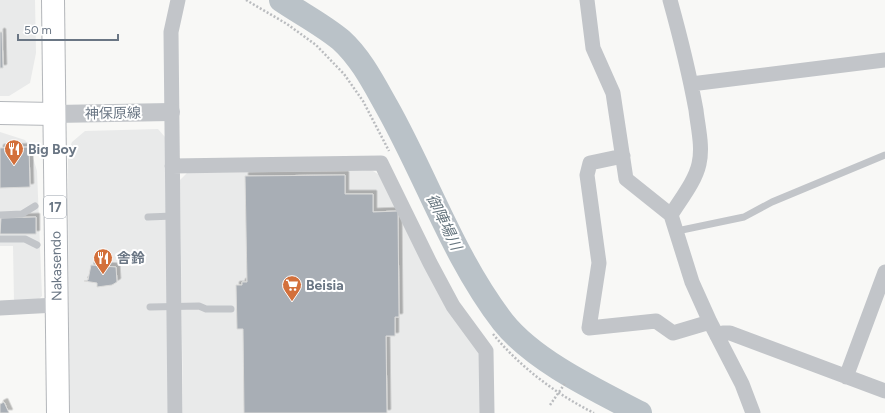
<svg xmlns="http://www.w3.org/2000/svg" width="885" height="413" font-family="Figtree,'Noto Sans JP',sans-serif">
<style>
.built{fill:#e9eaea}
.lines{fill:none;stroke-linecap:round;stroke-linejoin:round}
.river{stroke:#bac2c8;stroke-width:24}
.building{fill:#a8aeb5;stroke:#dadad9;filter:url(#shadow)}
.primary-casing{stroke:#b4b7bb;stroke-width:24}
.trunk-casing{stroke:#b3b6ba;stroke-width:24}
.path{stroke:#babcbf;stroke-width:2.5;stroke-dasharray:2 2;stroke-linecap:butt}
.service{stroke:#c2c5c9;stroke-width:7}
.minor{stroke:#c2c5c9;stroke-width:15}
.tertiary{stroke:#c2c5c9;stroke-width:18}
.primary{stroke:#fff;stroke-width:22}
.trunk{stroke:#fff;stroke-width:22}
.labels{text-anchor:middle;stroke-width:4;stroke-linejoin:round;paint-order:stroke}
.shield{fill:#fff;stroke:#979fa9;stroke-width:1}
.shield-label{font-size:13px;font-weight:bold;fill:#6a7684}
.street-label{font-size:14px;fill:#6a7684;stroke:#fff}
.poi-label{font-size:14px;font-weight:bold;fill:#6a7684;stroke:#fff;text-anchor:start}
.water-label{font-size:15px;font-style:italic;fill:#67767f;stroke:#fff}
</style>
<defs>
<filter id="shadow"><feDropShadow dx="3.5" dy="-3.5" stdDeviation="0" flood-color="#0004"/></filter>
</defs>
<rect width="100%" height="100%" fill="#f8f8f6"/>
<!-- built -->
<path class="built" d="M 0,0 L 35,0 L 36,53 L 30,83 L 9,96 L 0,96 Z
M 158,129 L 165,137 L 169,413 L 69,413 L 68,153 L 72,142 L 85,131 Z
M 0,132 L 25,140 L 30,147 L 37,171 L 42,296 L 37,301 L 14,301 L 13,246 L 0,246 Z
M 371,170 L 380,175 L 481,354 L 482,413 L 183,413 L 180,180 L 187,173 Z"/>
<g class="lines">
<!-- river -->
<path class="river" d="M 281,0 C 300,13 323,25 341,40 C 361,58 374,84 387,107 C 427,178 453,257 503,322 C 534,361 596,390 640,413"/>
</g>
<!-- building -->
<path class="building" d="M 0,32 L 2,32 L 3,68 L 0,68 Z
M 29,147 L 30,187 L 0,188 L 0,148 Z
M 345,175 L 345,194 L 373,194 L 373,212 L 398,211 L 399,317 L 395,317 L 395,336 L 386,336 L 387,413 L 244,413 L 243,329 L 237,329 L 236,285 L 242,285 L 242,282 L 247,282 L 245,176 Z
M 36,217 L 36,234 L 0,234 L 1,218 Z
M 91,265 L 116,267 L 117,282 L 112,285 L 97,287 L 97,283 L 84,281 L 88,280 Z
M 4,402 L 9,413 L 0,413 L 0,404 Z"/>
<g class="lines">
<!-- primary casing -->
<g class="primary-casing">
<path id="primary" d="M 0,113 L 54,114"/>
</g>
<!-- trunk casing -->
<g class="trunk-casing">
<path id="trunk" d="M 53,0 L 58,413"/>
</g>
<!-- path -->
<path class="path" d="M 246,0 L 287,24 L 316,45 L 344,74 L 363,101 L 389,151
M 493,334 C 520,367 556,394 594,413
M 550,405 L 566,382"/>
<!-- service -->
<path class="service" d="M 0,215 L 22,214 L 35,206
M 148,217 L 173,216
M 677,231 L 744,217 L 772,202 L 885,155
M 0,239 L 25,239 L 37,245
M 150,307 L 199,306 L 206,309 L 231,309"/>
<!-- minor -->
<path class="minor" d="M 587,0 L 593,48 L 613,93 L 626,179 L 671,215 L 692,282 L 710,322 L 742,384 L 753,413
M 670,0 C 680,36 689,72 696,110 C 698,128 703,147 699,164 C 695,182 680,200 671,215
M 691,84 L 885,60
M 623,156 L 590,163 L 587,175 L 599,263 L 589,328 L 656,321 L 673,333 L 710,322
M 172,166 L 381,163 L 430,263 L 453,306 L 486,351 L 487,413
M 0,308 L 56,305
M 717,336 L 723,333 L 730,333 L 885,391
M 846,377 L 885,272
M 175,413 L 171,32 L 178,0"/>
<!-- tertiary -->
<path class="tertiary" d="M 54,114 L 171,112"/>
<!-- primary -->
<use href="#primary" class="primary"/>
<!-- trunk -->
<use href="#trunk" class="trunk"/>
</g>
<!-- icons -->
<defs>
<g id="restaurant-pin" transform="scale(1)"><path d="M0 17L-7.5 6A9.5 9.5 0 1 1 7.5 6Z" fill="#d3703b" stroke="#fff"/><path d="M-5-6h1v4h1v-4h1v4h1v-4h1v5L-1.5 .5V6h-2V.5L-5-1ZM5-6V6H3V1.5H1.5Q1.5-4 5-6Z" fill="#fff"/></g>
<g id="supermarket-pin" transform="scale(1)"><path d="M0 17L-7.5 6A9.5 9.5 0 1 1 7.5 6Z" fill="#d3703b" stroke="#fff"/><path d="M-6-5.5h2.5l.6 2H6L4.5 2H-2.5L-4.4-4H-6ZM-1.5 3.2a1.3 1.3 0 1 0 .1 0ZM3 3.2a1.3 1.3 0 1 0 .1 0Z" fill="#fff"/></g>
</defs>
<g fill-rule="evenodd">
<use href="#restaurant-pin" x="14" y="149"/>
<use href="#restaurant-pin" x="103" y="258"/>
<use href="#supermarket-pin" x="292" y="285"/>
</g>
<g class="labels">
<!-- shield labels -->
<rect class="shield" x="44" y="196" width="22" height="22" rx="3"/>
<g class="shield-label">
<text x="55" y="212">17</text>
</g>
<!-- street labels -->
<g class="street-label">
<text transform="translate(113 113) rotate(-1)" y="5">神保原線</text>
<text transform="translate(56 266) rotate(-91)" y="5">Nakasendo</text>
</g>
<!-- poi labels -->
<g class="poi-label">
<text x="28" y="154">Big Boy</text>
<text x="117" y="263">舎鈴</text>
<text x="306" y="290">Beisia</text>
</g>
<!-- water labels -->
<g class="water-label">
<text transform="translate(444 222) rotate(64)" y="5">御陣場川</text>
</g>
</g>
<!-- scale -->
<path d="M18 34v6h100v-6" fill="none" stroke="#6a7684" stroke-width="2"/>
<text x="24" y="34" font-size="12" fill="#6a7684" stroke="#ffffff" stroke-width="3" paint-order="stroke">50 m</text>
</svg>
